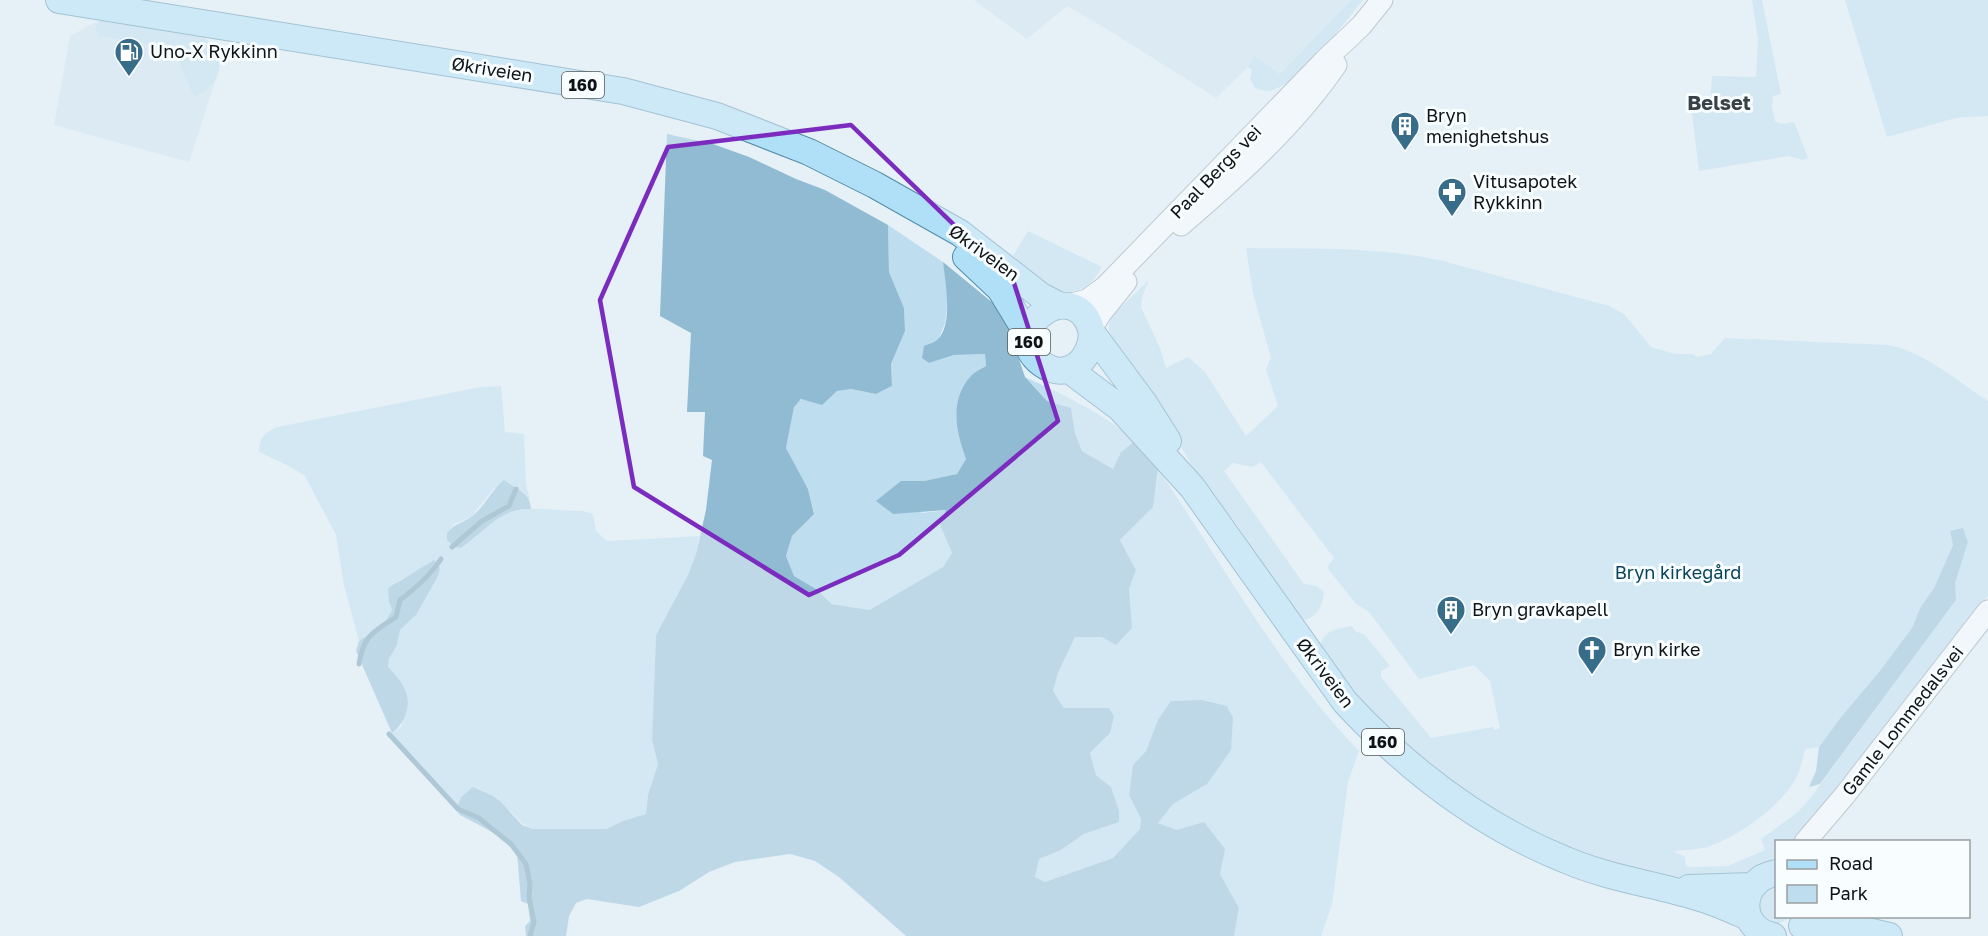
<svg xmlns="http://www.w3.org/2000/svg" width="1988" height="936" font-family="'Golos Text',sans-serif">
<style>
.built{fill:#d1e3ee}
.green{fill:#bedeef;fill-rule:evenodd}
.forest{fill:#90bbd2}
.lines{fill:none;stroke-linecap:round;stroke-linejoin:round}
.stream{stroke:#6d97ae;stroke-width:5}
.tertiary-casing{stroke:#909aa0;stroke-width:23}
.primary-casing{stroke:#558ba6;stroke-width:28}
.tertiary{stroke:#fff;stroke-width:21}
.primary{stroke:#afe0f8;stroke-width:26}
.marked{fill:none;stroke:#7b2cbf;stroke-width:4.5;stroke-linejoin:round}
.labels{text-anchor:middle;stroke-width:6;stroke-linejoin:round;paint-order:stroke}
.shield{fill:#f8fdff;stroke:#55595b;stroke-width:1.5}
.shield-label{font-size:16px;font-weight:bold;fill:#0f1315}
.poi-label{font-size:18px;fill:#0f1315;stroke:#f8fdff;text-anchor:start}
.street-label{font-size:18px;fill:#0f1315;stroke:#f8fdff}
.park-label{font-size:18px;fill:#08435b;stroke:#f8fdff}
.neighbourhood-label{font-size:20px;font-weight:bold;fill:#384146;stroke:#f8fdff}
</style>
<rect width="100%" height="100%" fill="#e5f0f7"/>
<!-- built -->
<path class="built" d="M 974,0 L 1351,0 L 1280,74 L 1254,56 L 1248,67 L 1216,98 L 1110,31 L 1067,6 L 1027,39 Z
M 100,20 L 208,40 L 218,56 L 219,69 L 189,162 L 54,125 L 70,36 Z"/>
<!-- green -->
<path class="green" d="M 1351,0 L 1363,0 C 1343,24 1302,81 1273,90 C 1266,92 1261,90 1255,88 L 1250,79 L 1252,70 L 1248,67 L 1254,56 L 1280,74 Z
M 1752,0 L 1762,0 L 1781,94 L 1773,96 L 1772,107 L 1775,121 L 1781,124 L 1793,122 L 1795,124 L 1808,158 L 1803,160 L 1789,156 L 1699,171 L 1692,113 L 1710,105 L 1712,76 L 1756,77 L 1758,39 Z
M 1845,0 L 1988,0 L 1988,116 L 1956,118 L 1887,137 Z
M 100,20 L 202,36 C 229,56 224,84 194,97 L 174,50 L 168,47 L 100,36 L 97,33 L 95,28 Z
M 888,225 L 943,262 L 948,301 L 945,323 L 929,363 L 954,355 L 985,354 L 986,366 C 981,369 974,372 970,377 C 949,401 956,432 966,459 L 957,474 L 924,481 L 901,481 L 922,513 L 947,510 L 940,525 L 952,553 L 943,567 L 868,610 L 833,604 L 816,589 L 794,576 L 786,556 L 792,536 L 814,513 L 808,489 L 786,448 L 794,406 L 802,399 L 822,404 L 837,391 L 851,389 L 876,394 L 892,386 L 891,364 L 905,331 L 904,308 L 889,272 Z
M 1028,231 L 1102,267 C 1084,300 1059,297 1033,276 C 1026,270 1020,262 1013,256 Z
M 1246,248 C 1311,249 1379,246 1443,261 L 1609,306 L 1624,314 L 1651,347 L 1675,354 L 1692,354 L 1697,357 L 1711,354 L 1725,338 L 1888,345 C 1925,352 1957,381 1988,401 L 1988,596 L 1797,841 L 1776,842 L 1776,860 L 1755,867 L 1743,875 L 1681,879 L 1637,872 L 1572,852 L 1517,824 L 1469,796 L 1422,762 L 1364,704 L 1320,647 C 1323,630 1337,629 1352,626 L 1355,631 L 1365,635 L 1390,666 L 1381,671 L 1381,677 L 1431,738 L 1493,727 L 1494,730 L 1500,728 L 1490,681 L 1474,665 L 1419,679 L 1369,612 L 1356,604 L 1329,570 L 1328,566 L 1334,558 L 1261,462 L 1252,467 L 1233,463 L 1224,471 L 1304,584 L 1317,586 L 1324,592 C 1322,607 1319,614 1306,620 L 1300,618 L 1237,525 L 1198,476 L 1171,429 L 1110,336 C 1107,324 1111,315 1116,304 L 1121,307 L 1149,280 L 1142,297 L 1141,307 L 1160,348 L 1166,368 L 1188,357 L 1205,372 L 1246,436 L 1278,406 L 1266,369 L 1271,358 L 1253,293 ZM 1963,528 L 1968,542 L 1954,583 L 1956,600 L 1812,796 L 1798,812 L 1761,839 L 1765,850 L 1728,866 L 1686,867 L 1685,857 L 1673,851 C 1685,850 1699,850 1710,846 C 1740,835 1783,805 1797,776 C 1801,768 1803,758 1805,749 L 1819,747 L 1841,717 L 1879,672 L 1912,628 L 1920,608 L 1934,588 L 1953,545 Z
M 1025,377 C 1064,395 1103,413 1135,441 L 1121,452 L 1113,469 L 1082,451 L 1075,433 L 1071,408 L 1047,401 Z
M 501,386 L 505,432 L 524,434 L 526,485 L 530,500 L 523,492 L 508,484 L 494,488 L 471,517 L 454,524 L 447,533 L 447,540 L 454,547 L 461,548 L 473,540 L 495,519 L 519,508 L 583,511 L 593,514 L 596,531 L 607,541 L 699,536 L 696,554 L 688,575 L 656,635 L 652,740 L 658,764 L 648,795 L 646,814 L 623,821 L 606,829 L 533,829 C 518,823 512,811 499,801 C 491,795 482,791 473,787 L 461,797 L 456,810 L 388,736 L 402,726 L 393,674 L 388,665 L 389,659 L 397,645 L 400,630 L 416,615 L 428,592 L 432,561 L 419,570 L 399,580 L 389,602 L 392,610 L 384,624 L 359,641 L 344,585 L 336,535 L 305,476 L 287,465 L 259,452 C 260,436 264,434 277,427 L 481,387 Z
M 1158,469 C 1223,564 1278,667 1359,751 L 1348,782 L 1332,904 L 1321,936 L 1234,936 L 1239,908 L 1220,874 L 1177,830 L 1158,823 L 1173,804 L 1207,784 L 1158,720 L 1146,751 L 1133,765 L 1129,795 L 1141,819 L 1140,829 L 1113,858 L 1045,882 L 1035,877 L 1038,859 L 1061,850 L 1084,834 L 1119,821 L 1111,787 L 1096,775 L 1090,753 L 1110,733 L 1084,709 L 1064,708 L 1053,691 L 1058,673 L 1075,637 L 1102,637 L 1129,589 L 1136,570 L 1120,540 C 1142,519 1158,501 1158,469 Z
M 1776,885 L 1776,916 L 1791,917 L 1780,923 C 1753,922 1752,894 1776,885 Z"/>
<!-- forest -->
<path class="forest" d="M 667,134 L 713,144 L 749,157 L 796,179 L 825,190 L 888,225 L 889,272 L 904,308 L 905,331 L 891,364 L 892,386 L 876,394 L 851,389 L 837,391 L 822,405 L 801,399 L 794,407 L 786,448 L 808,489 L 814,514 L 792,536 L 786,556 L 794,576 L 816,589 L 832,604 L 869,610 L 943,567 L 952,553 L 940,525 L 946,510 L 893,514 L 876,501 L 901,481 L 924,481 L 957,474 L 966,459 C 956,432 949,401 970,377 C 974,372 981,369 986,366 L 985,354 L 954,355 L 929,363 L 922,358 L 924,346 C 928,344 934,343 937,340 C 954,325 945,282 943,262 L 993,303 L 1009,330 L 1025,377 L 1047,401 L 1071,408 L 1075,433 L 1082,451 L 1113,469 L 1121,452 L 1135,441 L 1158,469 L 1153,507 L 1120,540 L 1136,570 L 1129,589 L 1132,628 L 1116,645 L 1102,637 L 1075,637 L 1058,673 L 1053,691 L 1064,708 L 1109,708 L 1114,716 L 1110,733 L 1090,753 L 1096,775 L 1111,787 L 1119,811 L 1119,822 L 1084,834 L 1061,850 L 1039,859 L 1035,877 L 1045,882 L 1113,858 L 1140,829 L 1141,819 L 1129,795 L 1133,765 L 1146,751 L 1158,720 L 1171,701 L 1202,700 L 1227,706 L 1233,718 L 1231,750 L 1207,784 L 1173,804 L 1158,823 L 1177,830 L 1204,822 L 1225,849 L 1220,874 L 1239,908 L 1234,936 L 906,936 L 839,877 L 815,861 L 790,854 L 735,862 L 709,872 L 679,891 L 639,907 L 587,899 L 576,903 L 569,916 L 566,936 L 526,936 L 525,926 L 530,921 L 528,904 L 521,901 L 517,853 L 496,834 L 460,815 L 456,810 L 461,797 L 473,787 L 493,796 L 501,802 L 522,825 L 533,829 L 606,829 L 623,821 L 646,814 L 648,795 L 658,764 L 652,740 L 656,635 L 688,575 L 696,554 L 706,510 L 712,460 L 703,456 L 705,412 L 687,412 L 691,333 L 660,316 Z
M 504,480 C 516,490 530,491 531,509 C 500,507 484,533 461,548 L 454,547 L 447,540 L 447,533 C 455,523 461,524 471,517 C 484,508 491,490 504,480 Z
M 1963,528 L 1968,542 L 1955,583 L 1956,600 L 1820,784 L 1809,787 L 1816,771 L 1819,747 L 1841,717 L 1879,672 L 1912,628 L 1920,608 L 1934,588 L 1953,545 L 1950,531 Z
M 434,560 L 440,568 L 438,576 L 416,615 L 400,630 L 397,645 L 389,659 L 388,666 C 393,673 402,681 405,690 C 412,705 405,723 392,733 L 356,651 L 359,641 L 384,624 L 392,610 L 389,602 L 388,588 Z"/>
<g class="lines">
<!-- stream -->
<path class="stream" d="M 452,547 L 482,521 L 509,506 L 516,489
M 359,664 C 363,636 374,631 396,617 L 400,600 C 416,588 430,576 441,559
M 389,734 L 458,809 L 479,818 L 491,828 L 511,844 L 526,864 L 530,884 L 529,897 L 534,922 L 530,936"/>
<!-- tertiary casing -->
<g class="tertiary-casing">
<path id="tertiary" d="M 1181,225 C 1237,177 1294,126 1336,65
M 1065,306 L 1087,300 L 1105,287 L 1325,60 L 1361,26 L 1382,0
M 1091,329 L 1101,313 L 1126,282
M 1805,842 L 1845,795 L 1988,611"/>
</g>
<!-- primary casing -->
<g class="primary-casing">
<path id="primary" d="M 59,0 L 623,91 L 717,116 L 809,152 L 875,185 L 960,233 L 1041,296 L 1060,306
M 966,257 L 1000,289 L 1028,335
M 1092,333 C 1091,361 1067,382 1042,364 C 995,329 1078,271 1092,333 L 1144,403 L 1168,441
M 1068,369 L 1120,408 L 1192,487 L 1345,702 C 1408,770 1479,825 1566,860 C 1608,878 1654,884 1697,897 C 1715,902 1732,910 1748,917
M 1689,888 L 1752,886
M 1802,926 L 1854,928 L 1889,936
M 1773,936 C 1735,928 1739,879 1776,873"/>
</g>
<!-- tertiary -->
<use href="#tertiary" class="tertiary"/>
<!-- primary -->
<use href="#primary" class="primary"/>
</g>
<!-- marked area -->
<path d="M0 0H1988V936H0ZM 851,125 L 1014,283 L 1058,421 L 899,555 L 809,595 L 634,487 L 600,300 L 668,147 Z" fill="#e5f0f7" fill-opacity=".55" fill-rule="evenodd"/>
<path class="marked" d="M 851,125 L 1014,283 L 1058,421 L 899,555 L 809,595 L 634,487 L 600,300 L 668,147 Z"/>
<!-- icons -->
<defs>
<g id="fuel-pin" transform="scale(1.5)"><path d="M0 17L-7.5 6A9.5 9.5 0 1 1 7.5 6Z" fill="#376d89" stroke="#f8fdff"/><path d="M-5.5-6h7V0h2V4h1.3V-2.5L3-4.5l.8-.8L6-3V5H2.5V1h-1V6h-7ZM-4.2-4.7v3.2H.2V-4.7Z" fill="#fff"/></g>
<g id="building-pin" transform="scale(1.5)"><path d="M0 17L-7.5 6A9.5 9.5 0 1 1 7.5 6Z" fill="#376d89" stroke="#f8fdff"/><path d="M-4-6H4V6H1V3H-1V6H-4ZM-2.5-4.3h1.7v1.8h-1.7ZM.8-4.3h1.7v1.8H.8ZM-2.5-1h1.7V.8h-1.7ZM.8-1h1.7V.8H.8Z" fill="#fff"/></g>
<g id="pharmacy-pin" transform="scale(1.5)"><path d="M0 17L-7.5 6A9.5 9.5 0 1 1 7.5 6Z" fill="#376d89" stroke="#f8fdff"/><path d="M-2-6h4v4h4v4h-4v4h-4v-4h-4v-4h4Z" fill="#fff"/></g>
<g id="church-pin" transform="scale(1.5)"><path d="M0 17L-7.5 6A9.5 9.5 0 1 1 7.5 6Z" fill="#376d89" stroke="#f8fdff"/><path d="M-1.2-6h2.4v3.5h3.3v2.4h-3.3V6h-2.4V-.1h-3.3v-2.4h3.3Z" fill="#fff"/></g>
</defs>
<g fill-rule="evenodd">
<use href="#fuel-pin" x="129" y="52"/>
<use href="#building-pin" x="1405" y="126"/>
<use href="#pharmacy-pin" x="1452" y="192"/>
<use href="#building-pin" x="1451" y="610"/>
<use href="#church-pin" x="1592" y="650"/>
</g>
<g class="labels">
<!-- shield labels -->
<g class="shield">
<rect x="562" y="72" width="42" height="26" rx="4.5"/>
<rect x="1008" y="329" width="42" height="26" rx="4.5"/>
<rect x="1362" y="729" width="42" height="26" rx="4.5"/>
</g>
<g class="shield-label">
<text x="583" y="91">160</text>
<text x="1029" y="348">160</text>
<text x="1383" y="748">160</text>
</g>
<!-- poi labels -->
<g class="poi-label">
<text x="150" y="58">Uno-X Rykkinn</text>
<text x="1426" y="122">Bryn<tspan x="1426" dy="21">menighetshus</tspan></text>
<text x="1473" y="188">Vitusapotek<tspan x="1473" dy="21">Rykkinn</tspan></text>
<text x="1472" y="616">Bryn gravkapell</text>
<text x="1613" y="656">Bryn kirke</text>
</g>
<!-- street labels -->
<g class="street-label">
<text transform="translate(492 70) rotate(9)" y="6">Økriveien</text>
<text transform="translate(1216 172) rotate(-46)" y="6">Paal Bergs vei</text>
<text transform="translate(984 253) rotate(36)" y="6">Økriveien</text>
<text transform="translate(1325 673) rotate(53)" y="6">Økriveien</text>
<text transform="translate(1903 721) rotate(-52)" y="6">Gamle Lommedalsvei</text>
</g>
<!-- park labels -->
<g class="park-label">
<text x="1678" y="579">Bryn kirkegård</text>
</g>
<!-- neighbourhood labels -->
<g class="neighbourhood-label">
<text x="1719" y="110">Belset</text>
</g>
</g>
<!-- legend -->
<rect x="1775" y="840" width="195" height="78" fill="#f8fdff" stroke="#9b9fa1" stroke-width="1.5"/>
<rect x="1787" y="860" width="30" height="9" fill="#afe0f8" stroke="#9b9fa1" stroke-width="1.5"/>
<text x="1829" y="870" font-size="18" fill="#0f1315">Road</text>
<rect x="1787" y="885" width="30" height="18" fill="#bedeef" stroke="#9b9fa1" stroke-width="1.5"/>
<text x="1829" y="900" font-size="18" fill="#0f1315">Park</text>
</svg>
